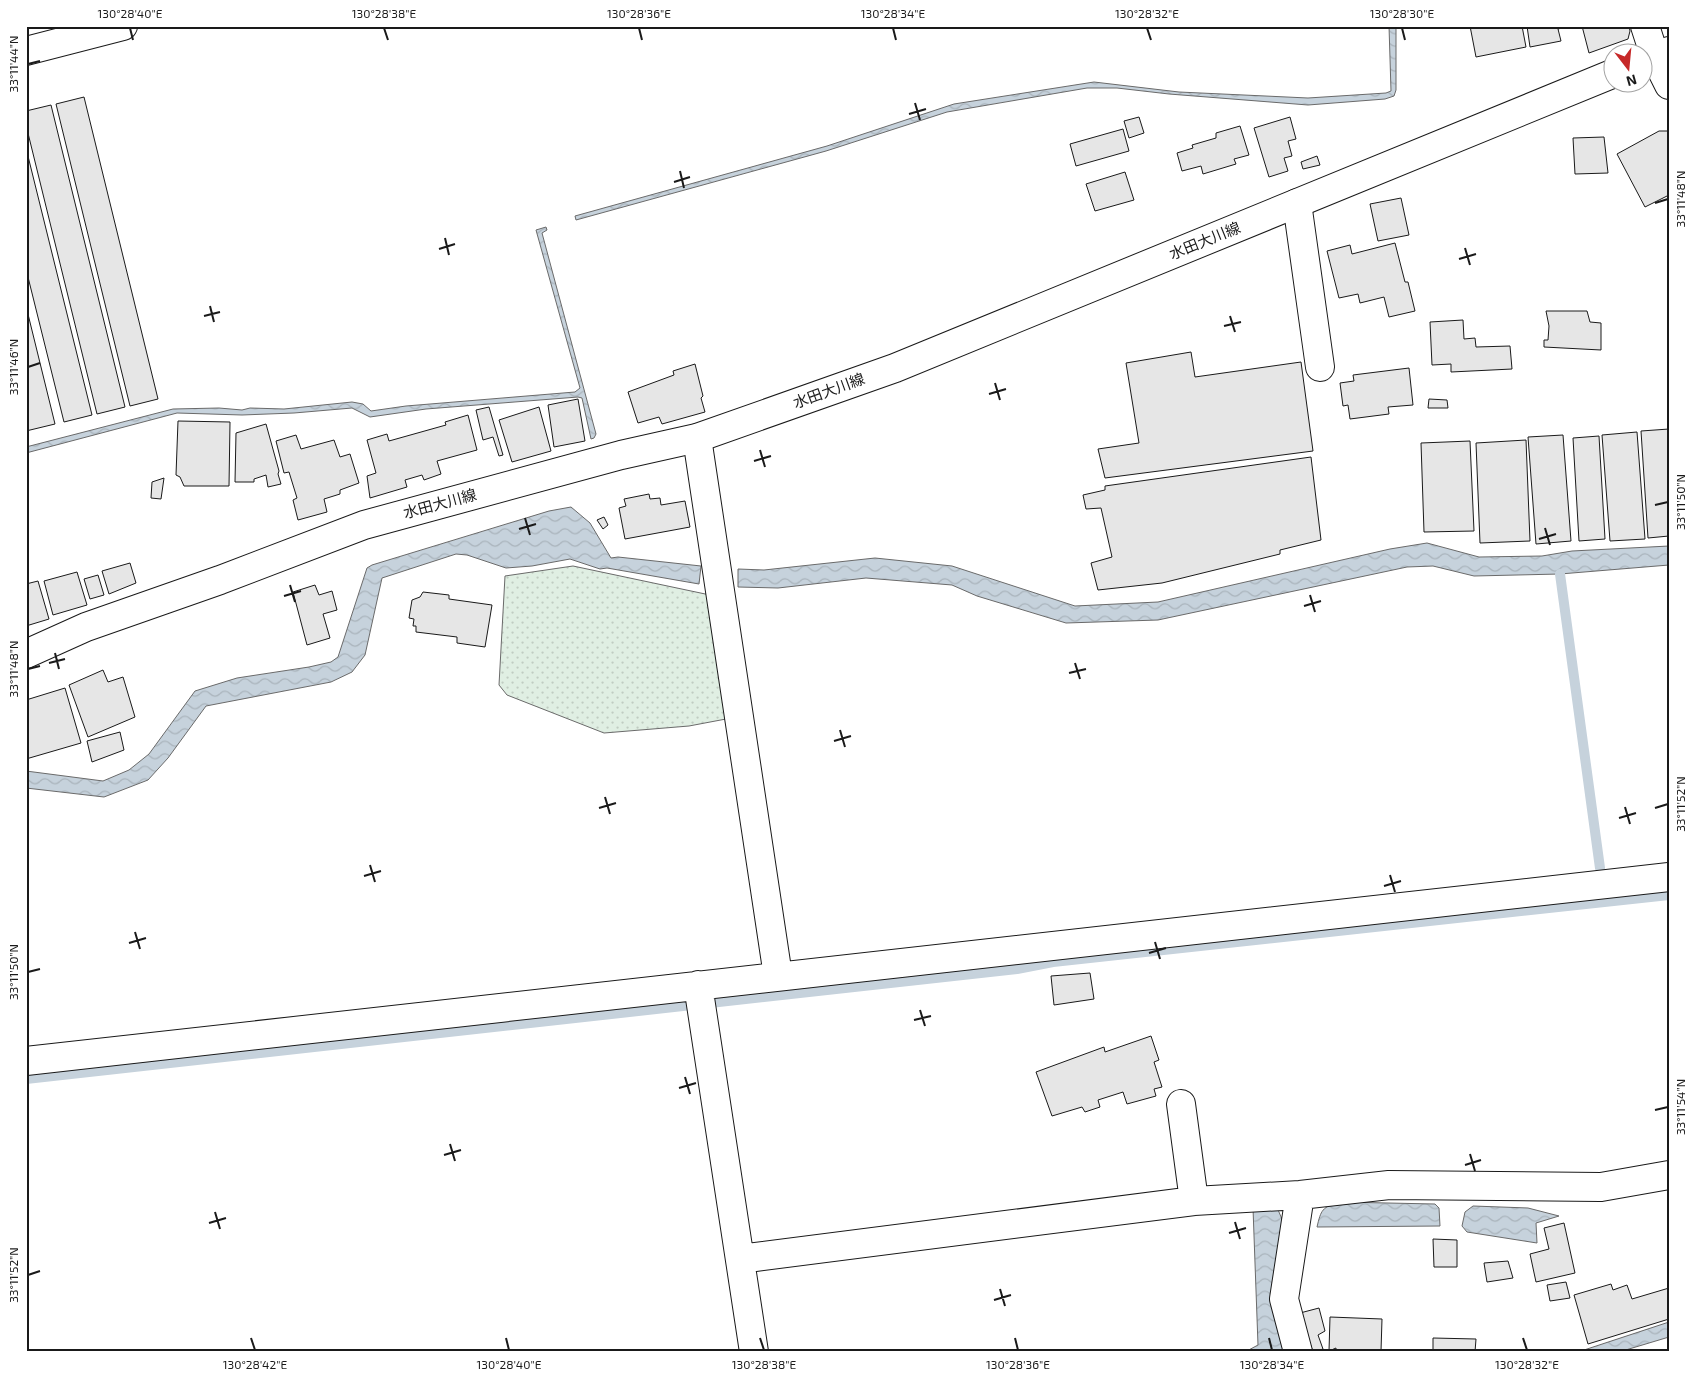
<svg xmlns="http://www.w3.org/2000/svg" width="1695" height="1378" font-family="'Exo 2','Noto Sans JP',sans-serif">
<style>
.grass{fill:url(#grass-dots);stroke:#6a6a6a}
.water{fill:url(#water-waves);stroke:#6a6a6a}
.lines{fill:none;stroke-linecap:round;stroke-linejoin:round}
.stream{stroke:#c6d2dc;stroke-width:10}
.building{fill:#e6e6e6;stroke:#1a1a1a}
.minor-casing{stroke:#1a1a1a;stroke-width:30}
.major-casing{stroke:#1a1a1a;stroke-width:30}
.minor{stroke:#fff;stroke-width:28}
.major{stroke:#fff;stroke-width:28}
.ticks{fill:none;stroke:#1a1a1a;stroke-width:2}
.labels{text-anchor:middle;stroke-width:4;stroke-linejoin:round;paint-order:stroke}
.street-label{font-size:15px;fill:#1a1a1a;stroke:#fff}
.neatline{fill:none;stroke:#1a1a1a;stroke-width:2}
.ticks-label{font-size:12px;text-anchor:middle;fill:#1a1a1a}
</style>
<defs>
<pattern id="grass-dots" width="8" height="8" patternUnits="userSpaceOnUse" patternTransform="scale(1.25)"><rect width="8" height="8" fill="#e0efe3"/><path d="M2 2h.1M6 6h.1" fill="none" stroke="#c0ccc2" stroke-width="1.8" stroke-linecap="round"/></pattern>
<pattern id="water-waves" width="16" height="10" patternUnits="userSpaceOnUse" patternTransform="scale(1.25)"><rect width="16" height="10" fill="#c6d2dc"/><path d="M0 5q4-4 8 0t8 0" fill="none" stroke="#aab4bc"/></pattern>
</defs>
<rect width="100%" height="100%" fill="#fff"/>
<!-- grass -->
<path class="grass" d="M 573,566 L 710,595 L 726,719 L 689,726 L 604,733 L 507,695 L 499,685 L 505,576 Z"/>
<!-- water -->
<path class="water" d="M 1389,26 L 1396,26 L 1396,90 L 1394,96 L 1385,99 L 1308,105 L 1169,94 L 1117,88 L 1087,88 L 947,112 L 826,151 L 576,220 L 575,216 L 827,146 L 954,104 L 1094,82 L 1179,92 L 1308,98 L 1386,93 L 1391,91 Z
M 546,227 L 547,230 L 542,233 L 596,434 L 594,438 L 591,439 L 582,398 L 578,397 L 426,409 L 370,417 L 352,408 L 294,413 L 242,415 L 177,413 L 26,453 L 26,447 L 173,409 L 219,408 L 242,410 L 250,408 L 284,409 L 352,402 L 363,404 L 371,411 L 406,406 L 575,392 L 580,388 L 536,230 Z
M 571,507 L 590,523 L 611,558 L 618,557 L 701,566 L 699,584 L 607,568 L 600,569 L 570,559 L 532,566 L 506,568 L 467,555 L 456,554 L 382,578 L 365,655 L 352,672 L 331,682 L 206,706 L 168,758 L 148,780 L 104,797 L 26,788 L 26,771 L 103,781 L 129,770 L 149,754 L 195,691 L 237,678 L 309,667 L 331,662 L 338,657 L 367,568 L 372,565 L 549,511 Z
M 1427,543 L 1479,557 L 1542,556 L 1572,551 L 1669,546 L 1669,565 L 1560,574 L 1474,576 L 1433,566 L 1407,567 L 1158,620 L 1066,623 L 977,596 L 952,585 L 866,578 L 778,588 L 738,587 L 738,569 L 764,570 L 875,558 L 952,566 L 1075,606 L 1158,602 L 1390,549 Z
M 1340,1202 L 1435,1204 L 1439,1208 L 1440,1226 L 1317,1227 C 1321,1210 1322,1207 1340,1202 Z
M 1276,1205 L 1287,1231 L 1287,1352 L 1245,1352 L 1258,1345 L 1253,1208 Z
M 1473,1206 L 1528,1208 L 1559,1216 L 1536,1223 L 1537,1243 L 1467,1232 L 1462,1226 L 1465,1212 Z
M 1669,1322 L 1669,1337 L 1619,1352 L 1578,1352 Z"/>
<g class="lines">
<!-- stream -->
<path class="stream" d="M 1560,574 L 1600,868
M 26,1079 L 1017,969 L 1053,962 L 1669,895"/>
</g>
<!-- building -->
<path class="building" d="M 1470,26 L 1522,26 L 1526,47 L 1476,57 Z
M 1527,26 L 1569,26 L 1558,29 L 1561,41 L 1530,47 Z
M 1582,26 L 1629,26 L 1630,31 L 1628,39 L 1589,53 Z
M 84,97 L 158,399 L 130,406 L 56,104 Z
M 51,105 L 125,407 L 97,414 L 26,125 L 26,111 Z
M 1139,117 L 1144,133 L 1129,138 L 1124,121 Z
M 1290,117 L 1296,139 L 1288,141 L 1292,156 L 1284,158 L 1288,171 L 1269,177 L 1254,128 Z
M 1240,126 L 1249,155 L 1234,159 L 1236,164 L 1203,174 L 1201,166 L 1182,171 L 1177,153 L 1193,148 L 1192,145 L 1216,138 L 1216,133 Z
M 1123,129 L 1129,151 L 1076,166 L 1070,144 Z
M 1659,131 L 1669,131 L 1669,195 L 1645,207 L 1617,154 Z
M 1604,137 L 1608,173 L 1575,174 L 1573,138 Z
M 26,148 L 92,415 L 64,422 L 26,269 Z
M 1317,156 L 1320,165 L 1303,169 L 1301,162 Z
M 1125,172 L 1134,200 L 1095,211 L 1086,184 Z
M 1401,198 L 1409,235 L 1378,241 L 1370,204 Z
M 1395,243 L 1405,282 L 1408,282 L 1415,311 L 1389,317 L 1384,297 L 1360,303 L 1358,294 L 1339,298 L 1327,251 L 1350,245 L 1352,254 Z
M 26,306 L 55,424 L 26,431 Z
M 1546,311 L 1587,311 L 1590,322 L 1601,323 L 1601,350 L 1544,347 L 1544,340 L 1548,340 L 1549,326 Z
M 1463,320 L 1464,339 L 1475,338 L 1476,347 L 1510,346 L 1512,369 L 1451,372 L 1451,364 L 1432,365 L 1430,322 Z
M 1191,352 L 1195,377 L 1301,362 L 1313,451 L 1105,478 L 1098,449 L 1139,443 L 1126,363 Z
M 695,364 L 703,396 L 701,398 L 705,412 L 662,424 L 659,417 L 638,423 L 628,392 L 674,375 L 673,371 Z
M 1409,368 L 1413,405 L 1388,407 L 1389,414 L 1350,419 L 1348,405 L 1343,406 L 1340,383 L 1354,381 L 1353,375 Z
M 578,399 L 585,441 L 554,447 L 548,405 Z
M 1429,399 L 1447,400 L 1448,408 L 1428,408 Z
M 489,407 L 503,455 L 499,456 L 493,437 L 483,440 L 476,410 Z
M 539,407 L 551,451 L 512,462 L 499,420 Z
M 468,415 L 477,450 L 437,461 L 441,474 L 424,480 L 422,475 L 405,480 L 407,487 L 370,498 L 367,476 L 376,473 L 367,440 L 387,434 L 389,441 L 446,425 L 445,422 Z
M 178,421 L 230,422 L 229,486 L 184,486 L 180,477 L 176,475 Z
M 266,424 L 279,471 L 278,474 L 281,484 L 268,487 L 266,475 L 254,479 L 254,482 L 235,482 L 236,433 Z
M 1669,429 L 1669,536 L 1648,538 L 1641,431 Z
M 1637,432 L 1645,539 L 1610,541 L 1602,435 Z
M 296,435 L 301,449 L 334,440 L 340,457 L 350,454 L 359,483 L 340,490 L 340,494 L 324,499 L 327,512 L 298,520 L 293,500 L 297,498 L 289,472 L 284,473 L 276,441 Z
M 1563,435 L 1571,541 L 1536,544 L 1528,437 Z
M 1599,436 L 1605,539 L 1579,541 L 1573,438 Z
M 1526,440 L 1530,541 L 1480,543 L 1476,443 Z
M 1470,441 L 1474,531 L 1424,532 L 1421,443 Z
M 1311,457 L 1321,540 L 1280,550 L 1280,554 L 1162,583 L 1098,590 L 1091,563 L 1112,557 L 1101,508 L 1086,509 L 1083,495 L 1105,490 L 1105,486 Z
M 164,478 L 161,499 L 151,498 L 152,482 Z
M 649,494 L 650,499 L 660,498 L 661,505 L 685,501 L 690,527 L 625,539 L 619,508 L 626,506 L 624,499 Z
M 604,517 L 608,525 L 603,529 L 597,520 Z
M 130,563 L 136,583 L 109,594 L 102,571 Z
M 77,572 L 87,605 L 53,615 L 44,581 Z
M 98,575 L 104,595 L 90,599 L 84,579 Z
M 38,581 L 49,619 L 26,626 L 26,584 Z
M 315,585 L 319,595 L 332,591 L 337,610 L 323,614 L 330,638 L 307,645 L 293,592 Z
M 423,592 L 449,595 L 449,599 L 492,605 L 485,647 L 457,643 L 457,637 L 416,632 L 416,626 L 413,626 L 414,619 L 409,618 L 412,600 L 420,597 Z
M 103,670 L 108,682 L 123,677 L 135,717 L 88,737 L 69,685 Z
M 65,688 L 81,743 L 26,759 L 26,700 Z
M 120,732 L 124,750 L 92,762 L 87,741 Z
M 1090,973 L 1094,999 L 1054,1005 L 1051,976 Z
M 1151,1036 L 1159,1060 L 1154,1062 L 1162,1087 L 1154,1089 L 1156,1096 L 1127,1104 L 1123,1092 L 1098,1100 L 1100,1107 L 1085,1112 L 1082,1107 L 1052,1116 L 1036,1072 L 1104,1047 L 1105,1052 Z
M 1564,1223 L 1575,1273 L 1536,1282 L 1530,1254 L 1549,1249 L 1544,1228 Z
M 1433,1239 L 1457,1240 L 1457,1267 L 1434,1267 Z
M 1508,1261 L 1513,1278 L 1487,1282 L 1484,1263 Z
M 1566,1282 L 1570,1298 L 1550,1301 L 1547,1285 Z
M 1611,1284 L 1613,1290 L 1627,1285 L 1632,1299 L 1669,1288 L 1669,1319 L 1588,1344 L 1574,1295 Z
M 1319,1308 L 1325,1331 L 1318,1335 L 1323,1349 L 1313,1352 L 1300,1313 Z
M 1330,1317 L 1382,1319 L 1381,1351 L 1336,1352 L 1336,1348 L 1329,1351 Z
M 1433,1338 L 1476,1339 L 1475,1352 L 1433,1352 Z"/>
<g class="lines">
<!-- minor casing -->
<g class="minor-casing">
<path id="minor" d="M 1645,26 L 1655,57 L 1669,85
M 26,51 L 123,26
M 1297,203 L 1320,367
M 697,438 L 778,976
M 698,985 L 754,1352
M 26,1061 L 1669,877
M 1181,1104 L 1194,1201
M 740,1259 L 1194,1201 L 1300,1195 L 1389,1185 L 1601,1187 L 1669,1175
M 1298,1352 L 1284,1299 L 1300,1195"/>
</g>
<!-- major casing -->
<g class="major-casing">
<path id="major" d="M 1642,62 L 1669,51
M 26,654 L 86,627 L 220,580 L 364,525 L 621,455 L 697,438 L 895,368 L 1612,74"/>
</g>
<!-- minor -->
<use href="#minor" class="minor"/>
<!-- major -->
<use href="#major" class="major"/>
</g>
<!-- ticks -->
<path class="ticks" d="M 130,28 L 133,40M 384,28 L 388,40M 639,28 L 642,40M 893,28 L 896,40M 1147,28 L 1151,40M 1402,28 L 1405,40M 28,64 L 40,61M 915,103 L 920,120M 909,114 L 926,109M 680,171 L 684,188M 674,182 L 690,177M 1655,203 L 1668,199M 445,238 L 449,255M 1465,248 L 1470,265M 439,249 L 455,244M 1459,259 L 1476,254M 210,306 L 214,322M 204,316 L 220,312M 1230,316 L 1235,332M 1224,326 L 1241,322M 28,367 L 40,363M 995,383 L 1000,400M 989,394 L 1006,389M 760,450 L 765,467M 754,461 L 771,456M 1655,505 L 1668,502M 525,518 L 530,535M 1545,528 L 1550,545M 519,529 L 536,524M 1539,539 L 1556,534M 290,585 L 295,602M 1310,595 L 1315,612M 284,596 L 301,591M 1304,606 L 1321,601M 55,653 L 59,669M 49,663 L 65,659M 1075,663 L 1080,679M 28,669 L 40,666M 1069,673 L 1086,669M 840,730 L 845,747M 834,741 L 851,736M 605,797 L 610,814M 1625,807 L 1630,824M 599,808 L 616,803M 1655,808 L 1668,804M 1619,818 L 1636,813M 370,865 L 375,882M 1390,875 L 1395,892M 364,876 L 381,871M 1384,886 L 1401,881M 135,932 L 140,949M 1155,942 L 1160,959M 129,943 L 146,938M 1149,953 L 1166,948M 28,972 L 40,969M 920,1010 L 925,1026M 914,1020 L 931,1016M 685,1077 L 690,1094M 679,1088 L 696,1083M 1655,1110 L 1668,1107M 450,1144 L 455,1161M 1470,1154 L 1475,1171M 444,1155 L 461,1150M 1465,1165 L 1481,1160M 215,1212 L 220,1229M 1235,1222 L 1240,1239M 209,1223 L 226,1218M 1229,1233 L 1246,1228M 28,1275 L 40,1271M 1000,1289 L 1005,1306M 994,1300 L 1011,1295M 251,1338 L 255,1350M 506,1338 L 509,1350M 760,1338 L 764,1350M 1015,1338 L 1018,1350M 1269,1338 L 1272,1350M 1523,1338 L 1527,1350"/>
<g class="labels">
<!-- street labels -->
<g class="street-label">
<text transform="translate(1205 241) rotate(-22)" y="5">水田大川線</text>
<text transform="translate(829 391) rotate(-20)" y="5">水田大川線</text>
<text transform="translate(440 504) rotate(-15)" y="5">水田大川線</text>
</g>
</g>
<!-- border -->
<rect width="1695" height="1378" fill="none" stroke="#ffffff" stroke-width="55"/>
<!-- north arrow -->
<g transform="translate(1628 68) rotate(164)"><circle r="24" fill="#ffffff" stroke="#a3a3a3"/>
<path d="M0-4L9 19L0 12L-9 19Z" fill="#c62828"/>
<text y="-8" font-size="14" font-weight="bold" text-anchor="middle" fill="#1a1a1a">N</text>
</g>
<rect x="28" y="28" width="1640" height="1322" class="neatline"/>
<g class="ticks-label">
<text x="130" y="18">130°28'40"E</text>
<text x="384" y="18">130°28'38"E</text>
<text x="639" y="18">130°28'36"E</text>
<text x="893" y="18">130°28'34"E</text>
<text x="1147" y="18">130°28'32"E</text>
<text x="1402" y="18">130°28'30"E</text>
<text transform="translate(14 64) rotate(-90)" y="4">33°11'44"N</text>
<text transform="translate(1681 199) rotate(-90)" y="4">33°11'48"N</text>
<text transform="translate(14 367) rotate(-90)" y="4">33°11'46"N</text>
<text transform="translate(1681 502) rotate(-90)" y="4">33°11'50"N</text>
<text transform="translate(14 669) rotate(-90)" y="4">33°11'48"N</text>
<text transform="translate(1681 804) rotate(-90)" y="4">33°11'52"N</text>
<text transform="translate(14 972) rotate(-90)" y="4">33°11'50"N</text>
<text transform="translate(1681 1107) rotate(-90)" y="4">33°11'54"N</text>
<text transform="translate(14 1275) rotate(-90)" y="4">33°11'52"N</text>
<text x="255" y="1369">130°28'42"E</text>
<text x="509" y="1369">130°28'40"E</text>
<text x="764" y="1369">130°28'38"E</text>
<text x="1018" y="1369">130°28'36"E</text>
<text x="1272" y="1369">130°28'34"E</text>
<text x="1527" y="1369">130°28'32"E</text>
</g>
</svg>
